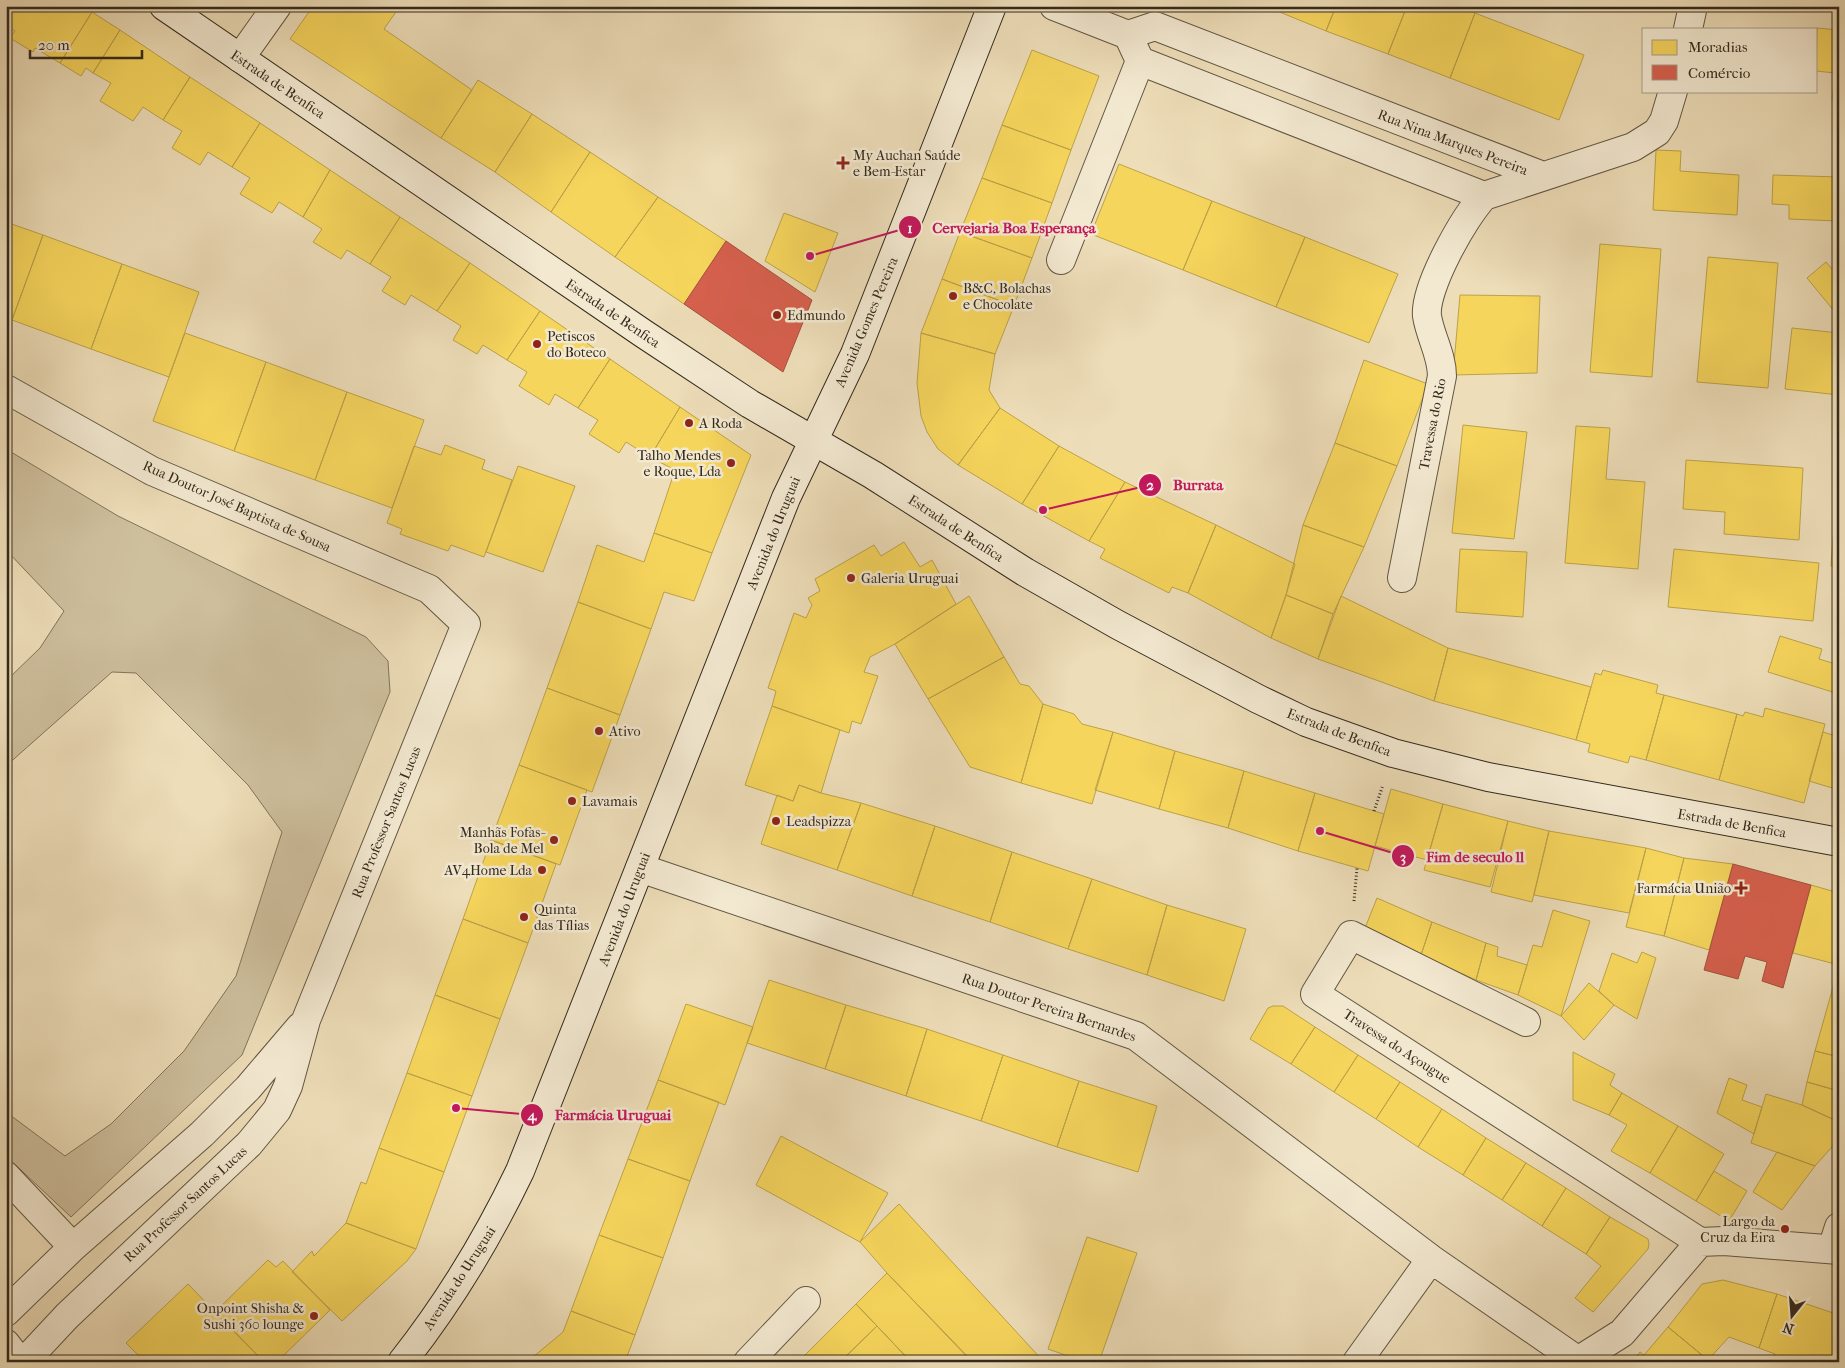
<svg xmlns="http://www.w3.org/2000/svg" width="1845" height="1368" font-family="'IM FELL French Canon',serif">
<style>
.green{fill:#cebf9d;stroke:#81745c}
.homes{fill:#f6d55c;stroke:#bca249}
.shops{fill:#d6604d;stroke:#a5503e}
.lines{fill:none;stroke-linecap:round;stroke-linejoin:round}
.street-casing{stroke:#625743;stroke-width:30}
.secondary-casing{stroke:#342a1c;stroke-width:30}
.path{stroke:#342a1c;stroke-width:3;stroke-dasharray:1 2.5;stroke-linecap:butt}
.street{stroke:#f3e9d1;stroke-width:28}
.secondary{stroke:#f3e9d1;stroke-width:28}
.poi-dot{fill:#8f2418;stroke:#f3e9d1;stroke-width:2}
.labels{text-anchor:middle;stroke-width:5;stroke-linejoin:round;paint-order:stroke}
.street-label{font-size:14px;fill:#342a1c;stroke:#f3e9d1}
.poi-label{font-size:14px;fill:#342a1c;stroke:#f3e9d1;text-anchor:start}
.leader{fill:none;stroke:#c2185b;stroke-width:2}
.callout-dot{fill:#c2185b;stroke:#f3e9d1;stroke-width:2}
.mark-label{font-size:15px;text-anchor:middle;font-weight:bold;fill:#fff}
.callout-label{font-size:15px;text-anchor:middle;font-weight:bold;fill:#c2185b;stroke:#f3e9d1;stroke-width:5;stroke-linejoin:round;paint-order:stroke}
</style>
<rect width="100%" height="100%" fill="#edddb8"/>
<filter id="stains"><feTurbulence type="fractalNoise" baseFrequency=".004" numOctaves="4"/><feColorMatrix values="0 0 0 0 .2 0 0 0 0 .09 0 0 0 0 .02 0 0 0 .5 -.17"/></filter>
<radialGradient id="worn" r=".72"><stop offset=".6" stop-color="#630" stop-opacity="0"/><stop offset="1" stop-color="#630" stop-opacity=".3"/></radialGradient>
<!-- green -->
<path class="green" d="M 6,449 L 118,516 L 366,637 L 388,661 L 390,692 L 242,1055 L 71,1217 L 6,1156 L 6,1112 L 65,1156 L 111,1124 L 184,1051 L 236,976 L 282,832 L 248,785 L 136,673 L 112,672 L 6,766 L 6,681 L 40,648 L 64,611 L 6,550 Z"/>
<!-- homes -->
<path class="homes" d="M 9,6 L 84,6 L 92,12 L 60,63 L 35,48 L 33,52 L 10,38 L 15,31 L 6,26 L 6,10 Z
M 313,6 L 400,6 L 384,29 L 472,90 L 441,138 L 290,39 Z
M 1265,6 L 1336,6 L 1326,31 Z
M 1336,6 L 1407,6 L 1388,54 L 1326,31 Z
M 1407,6 L 1458,6 L 1475,13 L 1450,78 L 1388,54 Z
M 92,12 L 120,30 L 93,73 L 86,68 L 81,76 L 60,63 Z
M 1475,13 L 1584,55 L 1559,120 L 1450,78 Z
M 1817,28 L 1839,30 L 1839,28 L 1839,100 L 1832,100 L 1835,73 L 1816,71 Z
M 120,30 L 190,77 L 163,120 L 143,107 L 133,121 L 100,101 L 111,83 L 93,73 Z
M 1032,50 L 1099,76 L 1071,150 L 1002,125 Z
M 190,77 L 260,123 L 232,167 L 208,152 L 200,165 L 172,148 L 182,131 L 163,120 Z
M 478,80 L 532,114 L 495,172 L 441,138 Z
M 532,114 L 590,152 L 551,212 L 495,172 Z
M 260,123 L 330,170 L 303,217 L 279,202 L 272,213 L 240,194 L 250,178 L 232,167 Z
M 1002,125 L 1071,150 L 1052,203 L 982,178 Z
M 1656,150 L 1681,151 L 1680,171 L 1739,175 L 1737,215 L 1653,210 Z
M 590,152 L 658,197 L 615,257 L 551,212 Z
M 1119,164 L 1212,201 L 1183,270 L 1091,234 Z
M 330,170 L 400,217 L 370,264 L 347,250 L 341,259 L 313,242 L 322,229 L 303,217 Z
M 1773,175 L 1839,177 L 1839,221 L 1789,219 L 1789,205 L 1772,204 Z
M 982,178 L 1052,203 L 1032,258 L 960,232 Z
M 658,197 L 726,241 L 684,304 L 615,257 Z
M 1212,201 L 1305,237 L 1276,307 L 1183,270 Z
M 784,213 L 838,233 L 815,292 L 765,261 Z
M 400,217 L 470,263 L 437,311 L 411,295 L 405,305 L 382,291 L 391,277 L 370,264 Z
M 6,222 L 43,235 L 12,320 L 6,318 Z
M 960,232 L 1032,258 L 1014,306 L 942,279 Z
M 43,235 L 122,264 L 91,349 L 12,320 Z
M 1305,237 L 1398,274 L 1369,343 L 1276,307 Z
M 1600,244 L 1661,249 L 1652,377 L 1590,372 Z
M 1708,257 L 1778,263 L 1768,388 L 1697,382 Z
M 1826,262 L 1832,269 L 1839,264 L 1839,317 L 1807,278 Z
M 470,263 L 540,311 L 507,360 L 483,345 L 477,354 L 453,340 L 461,326 L 437,311 Z
M 122,264 L 199,292 L 169,377 L 91,349 Z
M 942,279 L 1014,306 L 995,354 L 921,333 Z
M 1460,295 L 1540,296 L 1537,373 L 1453,375 Z
M 540,311 L 610,359 L 578,408 L 555,394 L 549,405 L 519,386 L 527,372 L 507,360 Z
M 1792,328 L 1839,333 L 1839,395 L 1785,389 Z
M 185,333 L 266,362 L 234,451 L 153,421 Z
M 921,333 L 995,354 L 989,390 L 1000,408 L 958,465 L 938,449 L 927,432 L 921,416 L 917,383 Z
M 610,359 L 680,407 L 650,457 L 626,442 L 619,453 L 589,434 L 598,420 L 578,408 Z
M 1364,360 L 1428,384 L 1397,466 L 1335,443 Z
M 266,362 L 347,392 L 315,480 L 234,451 Z
M 347,392 L 424,420 L 392,508 L 315,480 Z
M 680,407 L 751,455 L 712,553 L 654,533 L 675,470 L 650,457 Z
M 1000,408 L 1059,446 L 1022,504 L 958,465 Z
M 1463,425 L 1527,432 L 1514,539 L 1452,533 Z
M 1576,426 L 1610,428 L 1606,479 L 1645,482 L 1638,569 L 1565,563 Z
M 1335,443 L 1397,466 L 1364,547 L 1303,525 Z
M 445,445 L 485,460 L 482,469 L 512,480 L 484,557 L 451,545 L 448,551 L 400,534 L 402,529 L 387,523 L 414,446 L 441,455 Z
M 1059,446 L 1125,482 L 1089,541 L 1022,504 Z
M 1686,460 L 1803,468 L 1799,540 L 1724,534 L 1725,512 L 1683,509 Z
M 518,466 L 575,486 L 543,572 L 486,552 Z
M 1838,470 L 1839,470 L 1839,566 L 1831,566 Z
M 1125,482 L 1216,525 L 1188,593 L 1172,587 L 1169,593 L 1100,558 L 1105,549 L 1089,541 Z
M 1216,525 L 1295,564 L 1286,595 L 1271,638 L 1188,593 Z
M 1303,525 L 1364,547 L 1333,614 L 1286,595 Z
M 654,533 L 712,553 L 694,601 L 664,592 L 651,629 L 578,602 L 597,545 L 644,562 Z
M 904,542 L 920,567 L 932,560 L 956,604 L 895,644 L 870,657 L 864,672 L 878,676 L 861,724 L 852,721 L 849,733 L 772,706 L 776,691 L 768,688 L 794,613 L 806,618 L 812,605 L 808,598 L 820,591 L 815,579 L 874,545 L 881,556 Z
M 1460,549 L 1527,552 L 1523,617 L 1456,612 Z
M 1674,549 L 1819,563 L 1813,621 L 1668,607 Z
M 1286,595 L 1333,614 L 1318,659 L 1271,638 Z
M 969,596 L 1004,657 L 928,699 L 895,644 Z
M 1341,596 L 1448,648 L 1434,701 L 1318,659 Z
M 578,602 L 651,629 L 620,715 L 547,688 Z
M 1780,636 L 1822,649 L 1819,659 L 1839,665 L 1839,694 L 1768,672 Z
M 1448,648 L 1591,687 L 1576,740 L 1434,701 Z
M 1004,657 L 1020,684 L 1029,686 L 1043,704 L 1021,783 L 970,767 L 928,699 Z
M 1603,670 L 1658,685 L 1656,693 L 1664,695 L 1646,760 L 1630,756 L 1628,763 L 1588,752 L 1590,744 L 1576,740 L 1595,673 L 1601,675 Z
M 547,688 L 620,715 L 592,792 L 519,765 Z
M 1664,695 L 1737,714 L 1719,780 L 1646,760 Z
M 1043,704 L 1074,714 L 1082,724 L 1113,732 L 1092,804 L 1021,783 Z
M 772,706 L 840,730 L 821,793 L 799,785 L 793,801 L 745,785 Z
M 1765,708 L 1825,724 L 1804,803 L 1719,780 L 1737,714 L 1743,716 L 1745,712 L 1763,717 Z
M 1113,732 L 1175,751 L 1159,809 L 1095,790 Z
M 1823,732 L 1839,737 L 1839,790 L 1809,781 Z
M 1175,751 L 1244,771 L 1228,828 L 1159,809 Z
M 519,765 L 587,790 L 560,865 L 491,840 Z
M 1244,771 L 1315,793 L 1298,851 L 1228,828 Z
M 799,785 L 821,793 L 861,803 L 837,870 L 761,844 L 777,795 L 793,801 Z
M 1391,789 L 1443,804 L 1427,860 L 1375,846 Z
M 1315,793 L 1384,814 L 1368,871 L 1298,851 Z
M 861,803 L 935,826 L 912,896 L 837,870 Z
M 1443,804 L 1508,821 L 1490,887 L 1424,870 Z
M 1508,821 L 1549,831 L 1532,902 L 1491,892 Z
M 935,826 L 1012,852 L 990,922 L 912,896 Z
M 1549,831 L 1646,848 L 1629,913 L 1534,895 Z
M 491,840 L 556,864 L 528,943 L 463,919 Z
M 1646,848 L 1684,858 L 1664,936 L 1626,927 Z
M 1012,852 L 1092,879 L 1068,949 L 990,922 Z
M 1684,858 L 1733,864 L 1709,950 L 1664,936 Z
M 1092,879 L 1167,905 L 1147,975 L 1068,949 Z
M 1811,885 L 1839,893 L 1839,965 L 1793,953 Z
M 1377,898 L 1432,922 L 1421,955 L 1365,928 Z
M 1167,905 L 1246,929 L 1224,1001 L 1147,975 Z
M 1553,910 L 1590,921 L 1561,1016 L 1518,995 L 1533,945 L 1542,947 Z
M 463,919 L 528,943 L 500,1019 L 435,995 Z
M 1432,922 L 1486,943 L 1476,980 L 1421,955 Z
M 1486,943 L 1498,947 L 1497,956 L 1527,965 L 1518,995 L 1476,980 Z
M 1642,952 L 1656,958 L 1637,1019 L 1614,1005 L 1599,991 L 1612,953 L 1637,963 Z
M 1839,966 L 1839,1057 L 1815,1051 Z
M 769,980 L 846,1005 L 825,1069 L 747,1043 Z
M 1589,983 L 1614,1005 L 1584,1040 L 1561,1016 Z
M 435,995 L 500,1019 L 472,1096 L 407,1073 Z
M 686,1004 L 753,1027 L 725,1105 L 658,1080 Z
M 846,1005 L 927,1029 L 906,1096 L 825,1069 Z
M 1273,1006 L 1283,1006 L 1315,1027 L 1291,1064 L 1250,1039 L 1268,1008 Z
M 1315,1027 L 1358,1055 L 1334,1092 L 1291,1064 Z
M 927,1029 L 1003,1055 L 981,1121 L 906,1096 Z
M 1815,1051 L 1839,1057 L 1839,1091 L 1807,1082 Z
M 1573,1052 L 1615,1074 L 1610,1085 L 1622,1093 L 1609,1115 L 1573,1100 Z
M 1003,1055 L 1079,1081 L 1057,1147 L 981,1121 Z
M 1358,1055 L 1400,1082 L 1376,1119 L 1334,1092 Z
M 407,1073 L 472,1096 L 444,1172 L 379,1148 Z
M 1729,1078 L 1747,1085 L 1742,1100 L 1762,1107 L 1754,1134 L 1717,1113 Z
M 658,1080 L 719,1102 L 690,1181 L 628,1159 Z
M 1079,1081 L 1157,1106 L 1138,1172 L 1057,1147 Z
M 1400,1082 L 1442,1109 L 1418,1147 L 1376,1119 Z
M 1807,1082 L 1839,1091 L 1839,1122 L 1802,1105 Z
M 1622,1093 L 1678,1126 L 1650,1173 L 1611,1151 L 1627,1125 L 1609,1115 Z
M 1766,1094 L 1802,1105 L 1839,1122 L 1839,1139 L 1815,1166 L 1751,1143 Z
M 1442,1109 L 1486,1138 L 1463,1175 L 1418,1147 Z
M 1678,1126 L 1724,1154 L 1696,1201 L 1650,1173 Z
M 781,1136 L 888,1193 L 860,1242 L 756,1185 Z
M 1486,1138 L 1526,1163 L 1502,1200 L 1463,1175 Z
M 379,1148 L 444,1172 L 416,1249 L 346,1223 L 361,1182 L 366,1184 Z
M 1777,1152 L 1815,1166 L 1782,1210 L 1753,1192 Z
M 628,1159 L 690,1181 L 663,1258 L 599,1235 Z
M 1526,1163 L 1566,1188 L 1542,1226 L 1502,1200 Z
M 1714,1171 L 1747,1191 L 1729,1221 L 1696,1201 Z
M 1566,1188 L 1610,1217 L 1586,1254 L 1542,1226 Z
M 899,1204 L 1044,1362 L 972,1362 L 887,1273 L 860,1242 Z
M 1610,1217 L 1648,1239 L 1649,1245 L 1648,1249 L 1593,1312 L 1575,1298 L 1601,1266 L 1586,1254 Z
M 346,1223 L 416,1249 L 407,1261 L 342,1321 L 292,1272 L 312,1251 L 314,1256 Z
M 599,1235 L 663,1258 L 635,1335 L 571,1311 Z
M 1087,1237 L 1137,1253 L 1099,1362 L 1085,1362 L 1048,1349 Z
M 268,1260 L 276,1267 L 283,1261 L 330,1310 L 277,1362 L 264,1362 L 215,1312 Z
M 887,1273 L 972,1361 L 911,1362 L 877,1326 L 856,1304 Z
M 1723,1280 L 1777,1294 L 1759,1348 L 1729,1337 L 1708,1360 L 1668,1327 L 1702,1284 Z
M 188,1284 L 215,1312 L 264,1362 L 145,1362 L 126,1343 Z
M 1777,1294 L 1839,1315 L 1839,1362 L 1772,1362 L 1775,1354 L 1759,1348 Z
M 856,1304 L 877,1326 L 840,1362 L 798,1362 Z
M 571,1311 L 635,1335 L 625,1362 L 527,1362 L 563,1332 Z
M 877,1326 L 911,1362 L 840,1362 Z
M 1668,1327 L 1708,1360 L 1709,1362 L 1632,1362 L 1640,1352 L 1644,1355 Z"/>
<!-- shops -->
<path class="shops" d="M 726,241 L 812,300 L 783,372 L 684,304 Z
M 1733,864 L 1811,885 L 1783,988 L 1762,981 L 1767,962 L 1745,956 L 1738,979 L 1704,970 Z"/>
<g class="lines">
<!-- street casing -->
<g class="street-casing">
<path id="street" d="M 1054,6 L 1128,35 L 1155,26 L 1543,176
M 1688,29 L 1693,6
M 1128,35 L 1140,61 L 1484,196 L 1633,147 L 1657,132 L 1664,121 L 1673,91
M 240,58 L 277,6
M 1061,260 L 1140,61
M 6,389 L 152,471 L 429,589 L 466,624 L 306,1020 L 288,1086 L 277,1110 L 249,1144 L 67,1316 L 24,1362
M 1402,578 L 1442,376 C 1442,355 1430,336 1427,316 C 1424,288 1464,217 1484,196
M 640,868 L 1136,1036 L 1431,1259 L 1577,1360
M 1526,1022 L 1351,935 L 1315,994 L 1700,1242
M 6,1176 L 73,1247
M 1700,1242 L 1724,1241 L 1839,1250
M 1832,1249 L 1839,1227
M 6,1312 L 73,1247 L 202,1134 L 248,1088 L 300,1027
M 6,1344 L 20,1362
M 748,1362 L 806,1301
M 1357,1362 L 1431,1259
M 1576,1362 L 1622,1333 L 1700,1242"/>
</g>
<!-- secondary casing -->
<g class="secondary-casing">
<path id="secondary" d="M 164,6 L 644,334 L 750,404 L 873,475 L 1025,572 L 1118,625 L 1258,699 L 1306,722 L 1393,753 L 1488,777 L 1839,842
M 402,1362 C 450,1301 487,1240 520,1171 L 786,498 L 855,354 L 992,6"/>
</g>
<!-- path -->
<path class="path" d="M 1374,811 L 1383,785
M 1354,901 L 1357,868"/>
<!-- street -->
<use href="#street" class="street"/>
<!-- secondary -->
<use href="#secondary" class="secondary"/>
</g>
<!-- markers -->
<g class="poi-dot">
<path d="M840.5 155.5h5v5h5v5h-5v5h-5v-5h-5v-5h5z"/>
<circle cx="953" cy="296" r="5"/>
<circle cx="777" cy="315" r="5"/>
<circle cx="537" cy="344" r="5"/>
<circle cx="689" cy="423" r="5"/>
<circle cx="731" cy="463" r="5"/>
<circle cx="851" cy="578" r="5"/>
<circle cx="599" cy="731" r="5"/>
<circle cx="572" cy="801" r="5"/>
<circle cx="776" cy="821" r="5"/>
<circle cx="554" cy="840" r="5"/>
<circle cx="542" cy="870" r="5"/>
<path d="M1738.5 880.5h5v5h5v5h-5v5h-5v-5h-5v-5h5z"/>
<circle cx="524" cy="917" r="5"/>
<circle cx="1785" cy="1229" r="5"/>
<circle cx="314" cy="1316" r="5"/>
</g>
<g class="labels">
<!-- street labels -->
<g class="street-label">
<text transform="translate(278 84) rotate(34)" y="5">Estrada de Benfica</text>
<text transform="translate(1453 142) rotate(21)" y="5">Rua Nina Marques Pereira</text>
<text transform="translate(613 313) rotate(34)" y="5">Estrada de Benfica</text>
<text transform="translate(866 322) rotate(-67)" y="5">Avenida Gomes Pereira</text>
<text transform="translate(1432 424) rotate(-79)" y="5">Travessa do Rio</text>
<text transform="translate(237 506) rotate(24)" y="5">Rua Doutor José Baptista de Sousa</text>
<text transform="translate(956 528) rotate(33)" y="5">Estrada de Benfica</text>
<text transform="translate(773 533) rotate(-68)" y="5">Avenida do Uruguai</text>
<text transform="translate(1339 732) rotate(21)" y="5">Estrada de Benfica</text>
<text transform="translate(386 822) rotate(-68)" y="5">Rua Professor Santos Lucas</text>
<text transform="translate(1732 823) rotate(10)" y="5">Estrada de Benfica</text>
<text transform="translate(624 909) rotate(-69)" y="5">Avenida do Uruguai</text>
<text transform="translate(1049 1007) rotate(19)" y="5">Rua Doutor Pereira Bernardes</text>
<text transform="translate(1397 1046) rotate(33)" y="5">Travessa do Açougue</text>
<text transform="translate(185 1204) rotate(-43)" y="5">Rua Professor Santos Lucas</text>
<text transform="translate(459 1278) rotate(-57)" y="5">Avenida do Uruguai</text>
</g>
<!-- poi labels -->
<g class="poi-label">
<text x="853" y="160">My Auchan Saúde<tspan x="853" dy="16">e Bem-Estar</tspan></text>
<text x="963" y="293">B&amp;C, Bolachas<tspan x="963" dy="16">e Chocolate</tspan></text>
<text x="787" y="320">Edmundo</text>
<text x="547" y="341">Petiscos<tspan x="547" dy="16">do Boteco</tspan></text>
<text x="699" y="428">A Roda</text>
<text x="721" y="460" text-anchor="end">Talho Mendes<tspan x="721" dy="16">e Roque, Lda</tspan></text>
<text x="861" y="583">Galeria Uruguai</text>
<text x="609" y="736">Ativo</text>
<text x="582" y="806">Lavamais</text>
<text x="786" y="826">Leadspizza</text>
<text x="544" y="837" text-anchor="end">Manhãs Fofas-<tspan x="544" dy="16">Bola de Mel</tspan></text>
<text x="532" y="875" text-anchor="end">AV4Home Lda</text>
<text x="1731" y="893" text-anchor="end">Farmácia União</text>
<text x="534" y="914">Quinta<tspan x="534" dy="16">das Tílias</tspan></text>
<text x="1775" y="1226" text-anchor="end">Largo da<tspan x="1775" dy="16">Cruz da Eira</tspan></text>
<text x="304" y="1313" text-anchor="end">Onpoint Shisha &amp;<tspan x="304" dy="16">Sushi 360 lounge</tspan></text>
</g>
</g>
<!-- callouts -->
<path class="leader" d="M810 256L910 227M1043 510L1150 485M1320 831L1403 856M456 1108L532 1115"/>
<g class="callout-dot">
<circle cx="810" cy="256" r="5"/>
<circle cx="1043" cy="510" r="5"/>
<circle cx="1320" cy="831" r="5"/>
<circle cx="456" cy="1108" r="5"/>
<circle cx="910" cy="227" r="12"/>
<circle cx="1150" cy="485" r="12"/>
<circle cx="1403" cy="856" r="12"/>
<circle cx="532" cy="1115" r="12"/>
</g>
<g class="mark-label">
<text x="910" y="233">1</text>
<text x="1150" y="490">2</text>
<text x="1403" y="862">3</text>
<text x="532" y="1120">4</text>
</g>
<g class="callout-label">
<text x="1014" y="233">Cervejaria Boa Esperança</text>
<text x="1198" y="490">Burrata</text>
<text x="1475" y="862">Fim de seculo ll</text>
<text x="613" y="1120">Farmácia Uruguai</text>
</g>
<!-- margin -->
<rect width="1845" height="1368" fill="none" stroke="#edddb8" stroke-width="25"/>
<rect x="8" y="8" width="1830" height="1353" fill="none" stroke="#342a1c" stroke-width="2.5"/>
<rect x="12" y="12" width="1820" height="1343" fill="none" stroke="#342a1c"/>
<!-- legend -->
<rect x="1642" y="28" width="175" height="65" fill="#f3e9d1" stroke="#a79d89"/>
<rect x="1652" y="40" width="25" height="15" fill="#f6d55c" stroke="#a79d89"/>
<text x="1688" y="52" font-size="15" fill="#342a1c">Moradias</text>
<rect x="1652" y="65" width="25" height="15" fill="#d6604d" stroke="#a79d89"/>
<text x="1688" y="78" font-size="15" fill="#342a1c">Comércio</text>
<!-- north arrow -->
<g transform="translate(1792 1316) rotate(197)" stroke="#f3e9d1" stroke-width="4" paint-order="stroke">
<path d="M0-4L9 19L0 12L-9 19Z" fill="#342a1c"/>
<text y="-8" font-size="14" font-weight="bold" text-anchor="middle" fill="#342a1c">N</text>
</g>
<!-- scale -->
<path d="M30 50v8h112v-8" fill="none" stroke="#342a1c" stroke-width="2.5"/>
<text x="38" y="50" font-size="15" fill="#342a1c" stroke="#f3e9d1" stroke-width="4" paint-order="stroke">20 m</text>
<rect width="100%" height="100%" filter="url(#stains)"/>
<rect width="100%" height="100%" fill="url(#worn)"/>
</svg>
